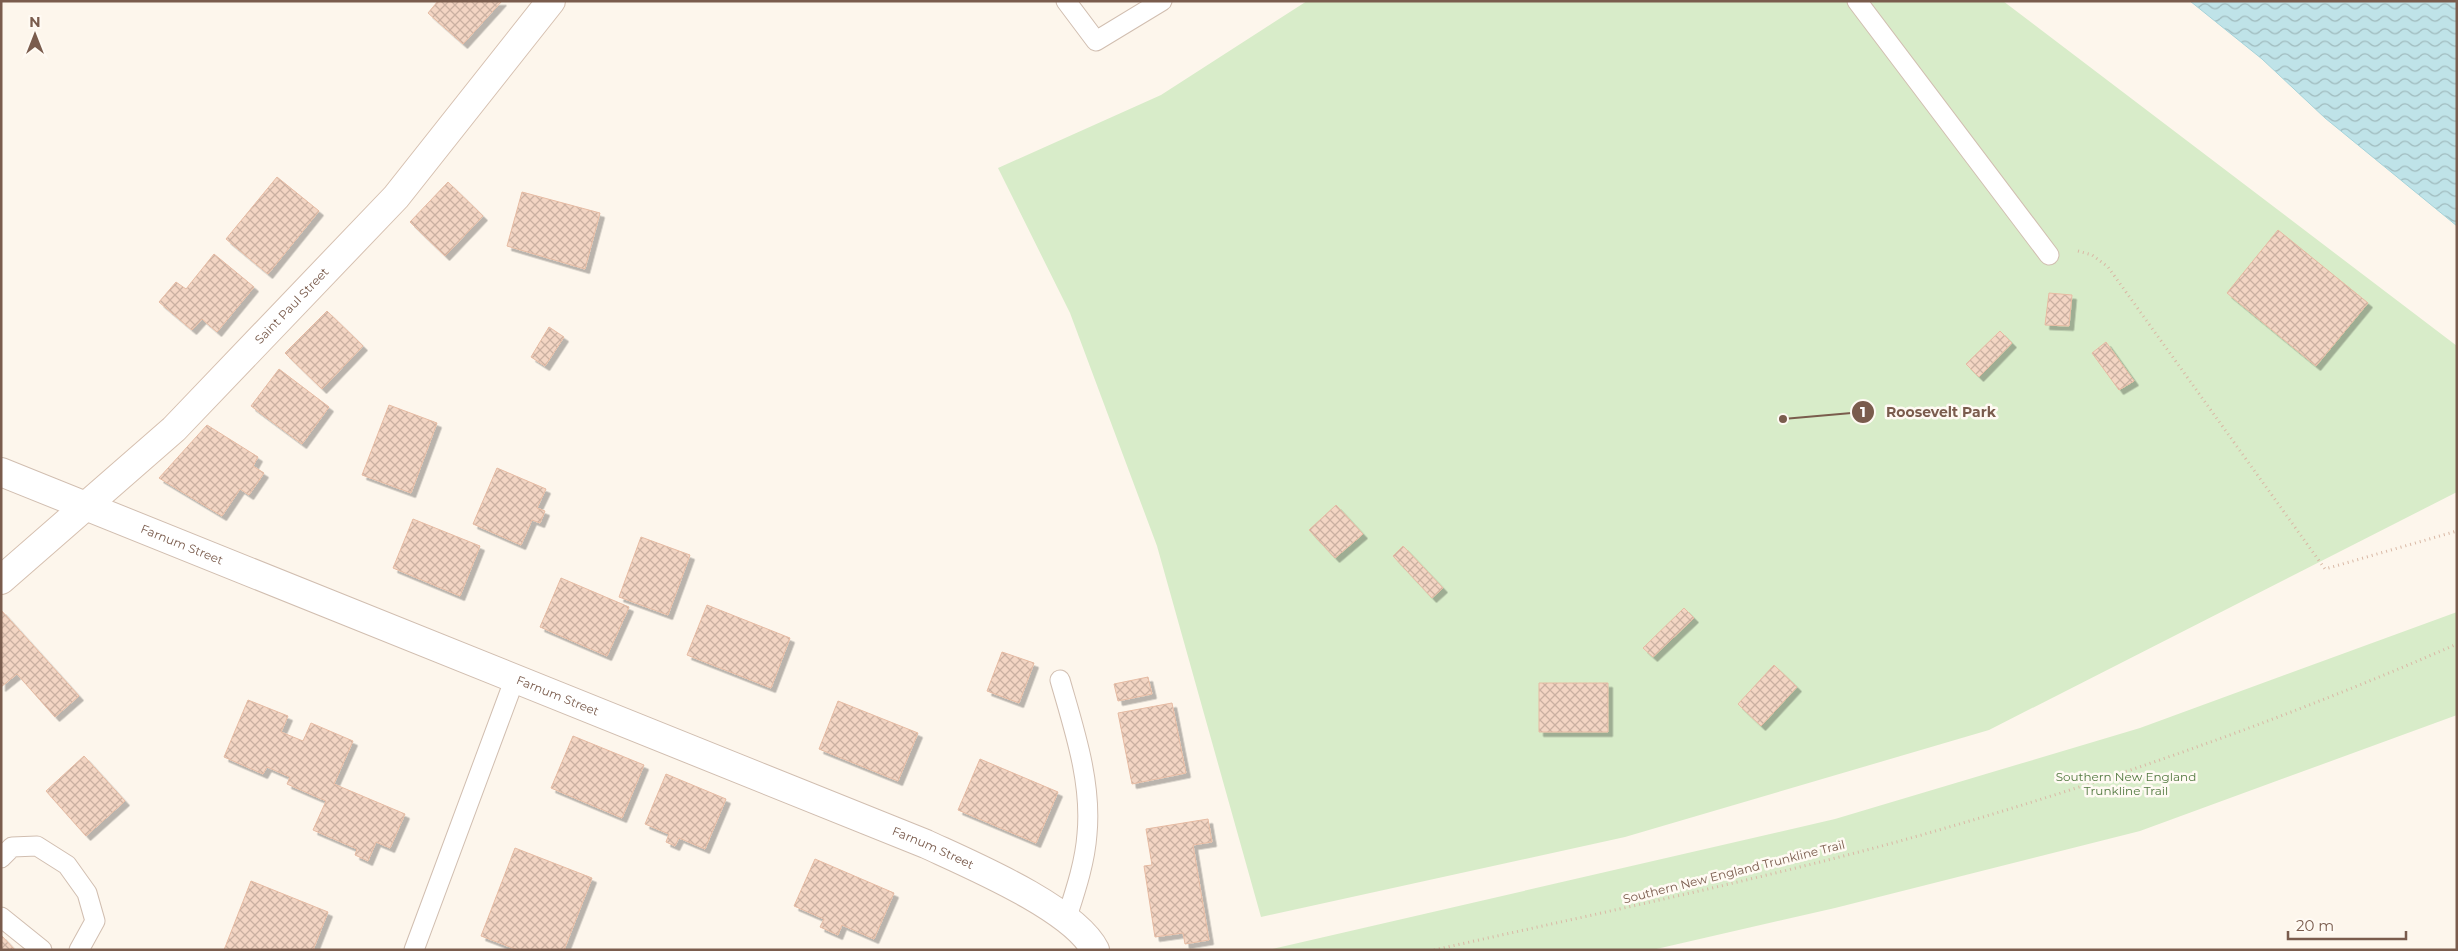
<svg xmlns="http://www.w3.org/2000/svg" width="2458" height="951" font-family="Montserrat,sans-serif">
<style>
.park{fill:#d8ecc9}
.water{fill:url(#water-waves);stroke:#a5d3da}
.building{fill:url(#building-cross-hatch);stroke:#e6bba3;filter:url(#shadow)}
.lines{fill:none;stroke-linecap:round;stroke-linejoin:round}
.lane-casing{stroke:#d1beb0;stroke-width:21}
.street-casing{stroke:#d1beb0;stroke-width:30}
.secondary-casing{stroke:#d6c0b0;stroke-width:30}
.path{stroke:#d9b8a5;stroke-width:3;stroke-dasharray:1 4;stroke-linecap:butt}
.lane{stroke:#fff;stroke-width:19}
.street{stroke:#fff;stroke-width:28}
.secondary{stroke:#fff;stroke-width:28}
.labels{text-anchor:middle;stroke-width:5;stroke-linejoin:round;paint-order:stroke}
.street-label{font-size:12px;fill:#7a5c4d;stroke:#fffaf3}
.park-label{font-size:12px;fill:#537a41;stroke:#fffaf3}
.leader{fill:none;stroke:#7a5c4d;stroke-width:2}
.callout-dot{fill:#7a5c4d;stroke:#fffaf3;stroke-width:2}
.mark-label{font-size:15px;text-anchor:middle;font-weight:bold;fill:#fff}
.callout-label{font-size:14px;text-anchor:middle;font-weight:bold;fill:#7a5c4d;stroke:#fffaf3;stroke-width:5;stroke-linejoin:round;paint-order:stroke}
</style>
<defs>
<pattern id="water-waves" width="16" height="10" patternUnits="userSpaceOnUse" patternTransform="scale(1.25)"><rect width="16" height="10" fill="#bfe3e8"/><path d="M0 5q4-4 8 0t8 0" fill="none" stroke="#a0bbbe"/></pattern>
<pattern id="building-cross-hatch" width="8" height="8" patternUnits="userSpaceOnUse" patternTransform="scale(1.25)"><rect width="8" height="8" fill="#f3d5c3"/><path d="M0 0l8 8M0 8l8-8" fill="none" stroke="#cab0a1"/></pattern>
<filter id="shadow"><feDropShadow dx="4.5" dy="4.5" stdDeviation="0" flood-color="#0004"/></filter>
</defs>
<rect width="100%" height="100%" fill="#fdf6ec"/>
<!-- park -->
<path class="park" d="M 1307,1 L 2003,1 L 2457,346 L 2457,492 L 1989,730 L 1625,837 L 1261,917 L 1157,546 L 1070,313 L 998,168 L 1161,95 Z
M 2457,612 L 2457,715 L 2140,831 L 1835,908 L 1652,950 L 1268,950 L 1835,819 L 2140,728 Z"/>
<!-- water -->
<path class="water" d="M 2190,1 L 2457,1 L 2457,226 L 2325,118 L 2262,59 Z"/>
<!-- building -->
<path class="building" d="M 438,1 L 502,1 L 463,44 L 428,13 Z
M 277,177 L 319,211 L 268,274 L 226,239 Z
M 448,182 L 483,216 L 445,256 L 410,222 Z
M 522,192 L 600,213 L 585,269 L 507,246 Z
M 2278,230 L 2368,303 L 2316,366 L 2227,293 Z
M 214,254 L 254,287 L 217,332 L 202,319 L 192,330 L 159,302 L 176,282 L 186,289 Z
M 2049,293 L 2072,295 L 2069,326 L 2045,325 Z
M 327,311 L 363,346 L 322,389 L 285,353 Z
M 549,327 L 564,337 L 545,366 L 531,357 Z
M 2000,331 L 2012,343 L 1979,377 L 1966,364 Z
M 2106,342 L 2134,381 L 2119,390 L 2092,353 Z
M 279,369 L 329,407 L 302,444 L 251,406 Z
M 389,405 L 437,423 L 411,493 L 362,475 Z
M 207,425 L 258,457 L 253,466 L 264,473 L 249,495 L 240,489 L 222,516 L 159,478 Z
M 497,468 L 546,489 L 537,508 L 545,511 L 540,523 L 532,520 L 521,545 L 473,524 Z
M 1336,505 L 1363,534 L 1335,558 L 1309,530 Z
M 413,519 L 480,546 L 460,596 L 393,568 Z
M 641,537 L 690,555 L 668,615 L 619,597 Z
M 1403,546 L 1443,588 L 1432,598 L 1393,556 Z
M 561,578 L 629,607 L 607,656 L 540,627 Z
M 707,605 L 790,638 L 771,688 L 687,655 Z
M 1684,608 L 1694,618 L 1653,657 L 1643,648 Z
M 1,610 L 79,696 L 55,717 L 17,674 L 1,687 Z
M 1002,652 L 1034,663 L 1019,703 L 987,691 Z
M 1774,665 L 1797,687 L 1761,726 L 1738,704 Z
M 1148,677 L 1152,694 L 1118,701 L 1114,684 Z
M 1539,683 L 1608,683 L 1608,732 L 1539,732 Z
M 248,700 L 288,716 L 281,732 L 303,741 L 311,723 L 353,741 L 334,784 L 405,814 L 390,848 L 376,842 L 368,861 L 355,855 L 357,849 L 313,830 L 326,801 L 287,784 L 290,777 L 267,767 L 263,774 L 224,757 Z
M 838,701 L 918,733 L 898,781 L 819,749 Z
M 1172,703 L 1186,773 L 1132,784 L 1118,713 Z
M 573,736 L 644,765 L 622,818 L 551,788 Z
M 84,756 L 125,801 L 86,836 L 46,791 Z
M 980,759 L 1058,792 L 1036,843 L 958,810 Z
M 666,774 L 726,799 L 705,849 L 679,838 L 675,846 L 666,842 L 669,834 L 645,824 Z
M 1208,819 L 1212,842 L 1193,845 L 1209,940 L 1185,944 L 1183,933 L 1155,937 L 1144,866 L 1152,865 L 1146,829 Z
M 515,848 L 592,878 L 564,950 L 518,950 L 481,936 Z
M 815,859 L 894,893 L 874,939 L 842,925 L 838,935 L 820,927 L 824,919 L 794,906 Z
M 251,881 L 328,912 L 313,950 L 224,950 Z
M 1,935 L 15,950 L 1,950 Z"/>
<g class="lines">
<!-- lane casing -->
<g class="lane-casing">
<path id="lane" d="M 1066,1 L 1096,41 L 1162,1
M 1857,1 L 2049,255
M 1060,680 C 1074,729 1092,782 1087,834 C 1085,863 1075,892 1066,920
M 1,858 L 12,847 L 37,846 L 67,865 L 87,893 L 95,921 L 79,950
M 1,917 L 42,950
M 414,950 L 515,678"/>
</g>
<!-- street casing -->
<g class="street-casing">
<g id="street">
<path id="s1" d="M 1,472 L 926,844 C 969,864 1074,908 1095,950"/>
</g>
</g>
<!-- secondary casing -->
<g class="secondary-casing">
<g id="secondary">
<path id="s2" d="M 1,580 L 174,429 L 396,197 L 551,1"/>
</g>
</g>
<!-- path -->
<path class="path" d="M 2078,251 L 2092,255 L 2108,267 L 2325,569 L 2457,531
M 1434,950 C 1590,915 1746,883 1900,841 C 2090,788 2276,723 2457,644"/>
<!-- lane -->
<use href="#lane" class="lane"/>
<!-- street -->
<use href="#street" class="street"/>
<!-- secondary -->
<use href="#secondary" class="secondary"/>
</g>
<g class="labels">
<!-- street labels -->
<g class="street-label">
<text dy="4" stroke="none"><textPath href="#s2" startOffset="400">Saint Paul Street</textPath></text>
<text dy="4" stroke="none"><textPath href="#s1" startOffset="195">Farnum Street</textPath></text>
<text dy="4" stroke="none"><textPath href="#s1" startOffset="600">Farnum Street</textPath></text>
<text dy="4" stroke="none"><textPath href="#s1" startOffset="1005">Farnum Street</textPath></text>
<text transform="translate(1734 872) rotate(-14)" y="4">Southern New England Trunkline Trail</text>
</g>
<!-- park labels -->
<g class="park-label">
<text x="2126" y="781">Southern New England<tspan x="2126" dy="14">Trunkline Trail</tspan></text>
</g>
</g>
<!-- callouts -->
<path class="leader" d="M1783 419L1863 412"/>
<g class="callout-dot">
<circle cx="1783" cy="419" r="5"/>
<circle cx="1863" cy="412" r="12"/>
</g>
<g class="mark-label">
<text x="1863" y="417">1</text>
</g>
<g class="callout-label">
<text x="1941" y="417">Roosevelt Park</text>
</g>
<!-- border -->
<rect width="2458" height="951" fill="none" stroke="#7a5c4d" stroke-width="5"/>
<!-- north arrow -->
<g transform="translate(35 35)" stroke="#fffaf3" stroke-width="4" paint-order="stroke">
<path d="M0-4L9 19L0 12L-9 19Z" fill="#7a5c4d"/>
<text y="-8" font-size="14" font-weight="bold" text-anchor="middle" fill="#7a5c4d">N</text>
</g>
<!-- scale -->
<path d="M2288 931v8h118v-8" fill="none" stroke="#7a5c4d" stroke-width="2.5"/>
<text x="2296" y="931" font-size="15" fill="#7a5c4d" stroke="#fffaf3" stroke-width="4" paint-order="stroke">20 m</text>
</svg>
